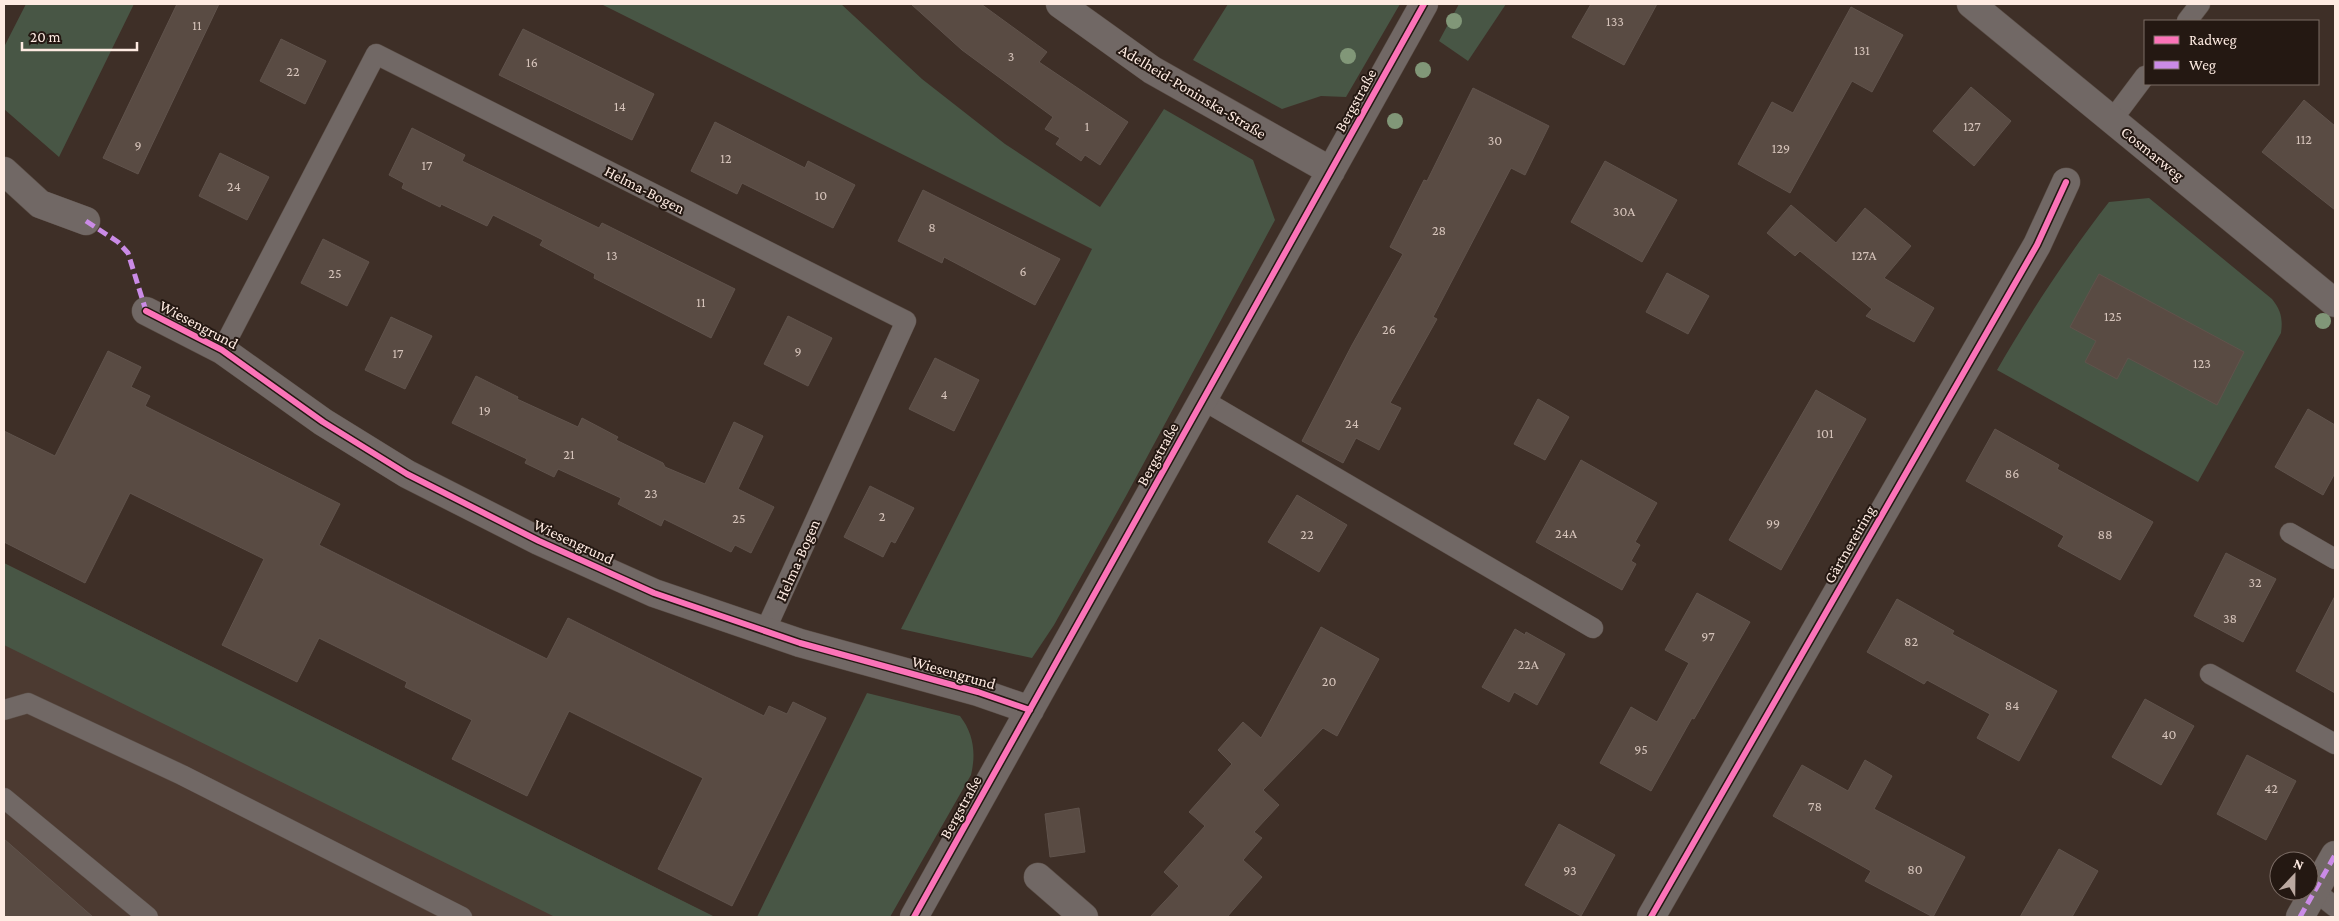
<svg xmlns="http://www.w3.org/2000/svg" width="2339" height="921" font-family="'Crimson Pro',serif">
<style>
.commercial{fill:#4c3a31}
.green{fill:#485645}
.building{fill:#594b43;stroke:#60534c}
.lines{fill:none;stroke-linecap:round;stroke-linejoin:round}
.service-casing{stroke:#5b4e47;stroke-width:21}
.minor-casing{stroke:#5b4e47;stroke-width:29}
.service{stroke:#716865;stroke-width:20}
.minor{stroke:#716865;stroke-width:28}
.quiet{stroke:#ca8be6;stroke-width:5;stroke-dasharray:10 5;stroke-linecap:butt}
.cycleway-casing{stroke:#241812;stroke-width:9}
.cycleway{stroke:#fb73b8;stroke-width:6}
.tree{fill:#819778}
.labels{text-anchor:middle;stroke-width:4;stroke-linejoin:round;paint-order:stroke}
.number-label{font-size:14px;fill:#d5c3ba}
.street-label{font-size:16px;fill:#feebe2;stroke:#241812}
</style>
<rect width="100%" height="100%" fill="#3e2f27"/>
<!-- commercial -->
<path class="commercial" d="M 4,563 L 715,917 L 4,917 Z"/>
<!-- green -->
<path class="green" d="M 26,4 L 134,4 L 59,157 L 4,109 L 4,47 Z
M 601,4 L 841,4 L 922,79 L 1005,144 L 1100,207 L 1164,109 L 1253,160 L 1275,220 L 1126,496 L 1054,625 L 1032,658 L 901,629 L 1092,249 Z
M 1228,4 L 1400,4 L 1346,97 L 1321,96 L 1282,109 L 1193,60 Z
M 1459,4 L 1506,4 L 1468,61 L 1439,41 Z
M 2149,198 L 2272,299 C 2281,310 2283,319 2281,333 L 2198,482 L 1997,370 C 2031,311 2068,255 2109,202 Z
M 4,563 L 715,917 L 555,917 L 4,645 Z
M 867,693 L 960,716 C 974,734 976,754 971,775 L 890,917 L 757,917 Z"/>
<!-- building -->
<path class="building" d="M 177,4 L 219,4 L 138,174 L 103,158 Z
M 911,4 L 981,4 L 1047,52 L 1039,62 L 1128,122 L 1100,165 L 1085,155 L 1081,161 L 1056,144 L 1060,138 L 1045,129 L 1053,117 L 962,50 Z
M 1591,4 L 1657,4 L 1624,65 L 1572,37 Z
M 1851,7 L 1903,35 L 1872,92 L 1852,81 L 1790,193 L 1738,164 L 1772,102 L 1793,113 Z
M 523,29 L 654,94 L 632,140 L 499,75 Z
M 281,39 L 326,61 L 305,104 L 260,81 Z
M 1971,87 L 2011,121 L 1974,166 L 1933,131 Z
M 1473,88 L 1549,126 L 1525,175 L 1511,168 L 1433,317 L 1437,319 L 1390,403 L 1401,408 L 1379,450 L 1356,438 L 1343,463 L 1302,441 L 1352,345 L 1403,254 L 1390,247 L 1424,180 L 1427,181 Z
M 2304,100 L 2335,126 L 2335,210 L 2262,152 Z
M 715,122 L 805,168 L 808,161 L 855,185 L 833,228 L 742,183 L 737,194 L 691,171 Z
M 412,128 L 465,155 L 462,161 L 599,228 L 602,223 L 735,289 L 711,338 L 594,278 L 595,274 L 540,245 L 543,240 L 493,215 L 487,226 L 441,204 L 440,207 L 402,188 L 404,183 L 389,175 Z
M 220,153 L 269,177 L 247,220 L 199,196 Z
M 1605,161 L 1677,200 L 1642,262 L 1571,222 Z
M 923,190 L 1060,259 L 1035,305 L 944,257 L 942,263 L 898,241 Z
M 1791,205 L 1836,243 L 1865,208 L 1911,246 L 1884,278 L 1934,308 L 1914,342 L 1866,316 L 1872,309 L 1800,251 L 1795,256 L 1767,233 Z
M 323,239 L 369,262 L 347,306 L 301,283 Z
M 1667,273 L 1709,296 L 1688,334 L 1646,312 Z
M 2099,274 L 2244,352 L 2217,405 L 2128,358 L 2117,379 L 2085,362 L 2096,341 L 2070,327 Z
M 788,316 L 832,338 L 808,386 L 764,364 Z
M 391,317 L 432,336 L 405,389 L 365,370 Z
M 108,351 L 141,367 L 131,387 L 150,396 L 145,406 L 340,504 L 319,545 L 547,659 L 568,618 L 764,716 L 769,706 L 787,714 L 793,702 L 826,718 L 732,906 L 658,869 L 703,778 L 569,711 L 527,796 L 452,759 L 472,720 L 405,687 L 407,682 L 319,638 L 297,682 L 222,645 L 264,559 L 130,493 L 85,583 L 4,542 L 4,431 L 55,456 Z
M 935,358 L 979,380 L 954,431 L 909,409 Z
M 476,376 L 518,397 L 517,399 L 578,427 L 582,418 L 618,437 L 616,440 L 663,463 L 665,467 L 705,484 L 734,422 L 763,436 L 738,489 L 774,507 L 751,553 L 735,545 L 731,552 L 664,519 L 661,526 L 618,504 L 621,498 L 558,469 L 554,477 L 525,463 L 527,459 L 452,423 Z
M 1816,390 L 1866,419 L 1781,570 L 1729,540 Z
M 1538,399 L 1569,417 L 1545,460 L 1514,444 Z
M 2308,409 L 2335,425 L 2335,473 L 2323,495 L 2275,467 Z
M 1995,429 L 2059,465 L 2057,469 L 2153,522 L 2120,580 L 2058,546 L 2064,536 L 1966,481 Z
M 1581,460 L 1657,503 L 1635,542 L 1640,545 L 1631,561 L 1636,564 L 1622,590 L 1536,542 Z
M 870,486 L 914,508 L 895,543 L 891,541 L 883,557 L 844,537 Z
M 1297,495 L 1347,525 L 1319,572 L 1268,542 Z
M 2226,553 L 2276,579 L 2243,642 L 2194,616 Z
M 1697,593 L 1750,622 L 1694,719 L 1692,718 L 1651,791 L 1600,763 L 1631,707 L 1657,722 L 1689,663 L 1665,650 Z
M 2335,596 L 2335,693 L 2296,671 Z
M 1897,599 L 1954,631 L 1952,634 L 2057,691 L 2019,761 L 1977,738 L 1990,714 L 1927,680 L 1924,684 L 1867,652 Z
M 1321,627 L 1379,659 L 1337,736 L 1323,728 L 1263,790 L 1279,805 L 1254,832 L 1262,838 L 1243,860 L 1262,877 L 1227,917 L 1150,917 L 1179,886 L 1164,872 L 1205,826 L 1189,812 L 1232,764 L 1218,750 L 1243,722 L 1261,738 Z
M 1515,629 L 1525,635 L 1526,632 L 1565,654 L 1537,705 L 1514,692 L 1509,702 L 1482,687 Z
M 2145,699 L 2194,726 L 2161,785 L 2112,757 Z
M 2247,755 L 2296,781 L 2266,840 L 2217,814 Z
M 1865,760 L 1892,776 L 1874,809 L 1965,857 L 1933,917 L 1865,881 L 1871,871 L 1773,816 L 1802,765 L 1848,791 Z
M 1079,808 L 1085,852 L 1050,857 L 1045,814 Z
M 1559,824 L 1615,855 L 1581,916 L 1525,885 Z
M 4,839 L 93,917 L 4,917 Z
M 2059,849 L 2098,871 L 2072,917 L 2020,917 Z"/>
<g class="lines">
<!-- service casing -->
<g class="service-casing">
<path id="service" d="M 2187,21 L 2200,4
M 2112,120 L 2145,76
M 222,350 L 376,54 L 906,321 L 765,631
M 1203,400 L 1593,628
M 2290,533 L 2335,559
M 2210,674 L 2335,744
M 4,710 L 28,703 L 182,775 L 462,917
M 4,798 L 148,917
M 2315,891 L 2335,907"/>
</g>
<!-- minor casing -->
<g class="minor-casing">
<path id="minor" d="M 1060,4 L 1152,70 L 1331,171
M 1971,4 L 2335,303
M 4,171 L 40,204 L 86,221
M 146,311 L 222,350 L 323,422 L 407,474 L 539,541 L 654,593 L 800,643 L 978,692 L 1030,710
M 1038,877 L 1084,917
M 914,917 L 1424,4
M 1651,917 L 2037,245 L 2066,182
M 2300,917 L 2335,855"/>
</g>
<!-- service -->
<use href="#service" class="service"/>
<!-- minor -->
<use href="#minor" class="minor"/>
<!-- quiet -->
<path class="quiet" d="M 86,221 L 118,242 L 128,253 L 146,311
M 2300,917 L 2335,855"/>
<!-- cycleway casing -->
<g class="cycleway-casing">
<path id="cycleway" d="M 146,311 L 222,350 L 323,422 L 407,474 L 539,541 L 654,593 L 800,643 L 978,692 L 1030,710
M 914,917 L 1424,4
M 1651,917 L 2037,245 L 2066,182"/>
</g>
<!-- cycleway -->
<use href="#cycleway" class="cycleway"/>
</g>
<!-- trees -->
<g class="tree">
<circle cx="1454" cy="21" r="8"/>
<circle cx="1348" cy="56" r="8"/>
<circle cx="1423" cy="70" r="8"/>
<circle cx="1395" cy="121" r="8"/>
<circle cx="2323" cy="321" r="8"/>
</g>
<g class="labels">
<!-- number labels -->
<g class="number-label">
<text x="1615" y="26">133</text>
<text x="197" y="30">11</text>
<text x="1862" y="55">131</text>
<text x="1011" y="61">3</text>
<text x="532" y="67">16</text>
<text x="293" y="76">22</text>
<text x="620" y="111">14</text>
<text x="1087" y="131">1</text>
<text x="1972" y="131">127</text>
<text x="2304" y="144">112</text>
<text x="1495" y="145">30</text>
<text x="138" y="150">9</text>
<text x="1781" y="153">129</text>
<text x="726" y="163">12</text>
<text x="427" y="170">17</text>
<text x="234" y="191">24</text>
<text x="821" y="200">10</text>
<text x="1624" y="216">30A</text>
<text x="932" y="232">8</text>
<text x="1439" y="235">28</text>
<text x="612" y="260">13</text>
<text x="1864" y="260">127A</text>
<text x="1023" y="276">6</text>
<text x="335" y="278">25</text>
<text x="701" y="307">11</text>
<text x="2113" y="321">125</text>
<text x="1389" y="334">26</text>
<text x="798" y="356">9</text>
<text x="398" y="358">17</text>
<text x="2202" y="368">123</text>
<text x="944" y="399">4</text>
<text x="485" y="415">19</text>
<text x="1352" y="428">24</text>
<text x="1825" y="438">101</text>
<text x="569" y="459">21</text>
<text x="2012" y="478">86</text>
<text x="651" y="498">23</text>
<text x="882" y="521">2</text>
<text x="739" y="523">25</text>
<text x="1773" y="528">99</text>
<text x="1566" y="538">24A</text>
<text x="1307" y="539">22</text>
<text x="2105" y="539">88</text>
<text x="2255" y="587">32</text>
<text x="2230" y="623">38</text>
<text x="1708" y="641">97</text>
<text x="1911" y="646">82</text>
<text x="1528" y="669">22A</text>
<text x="1329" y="686">20</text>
<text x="2012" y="710">84</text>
<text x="2169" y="739">40</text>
<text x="1641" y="754">95</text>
<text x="2271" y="793">42</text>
<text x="1815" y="811">78</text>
<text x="1915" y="874">80</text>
<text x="1570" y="875">93</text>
</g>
<!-- street labels -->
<g class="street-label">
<text transform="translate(1193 91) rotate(31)" y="6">Adelheid-Poninska-Straße</text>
<text transform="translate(1355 100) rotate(-61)" y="6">Bergstraße</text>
<text transform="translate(2153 153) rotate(39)" y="6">Cosmarweg</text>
<text transform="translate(645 189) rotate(27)" y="6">Helma-Bogen</text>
<text transform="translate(199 324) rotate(28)" y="6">Wiesengrund</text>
<text transform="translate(1157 454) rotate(-61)" y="6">Bergstraße</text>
<text transform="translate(574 541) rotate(25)" y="6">Wiesengrund</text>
<text transform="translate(1849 544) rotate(-60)" y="6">Gärtnereiring</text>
<text transform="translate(797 560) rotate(-66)" y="6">Helma-Bogen</text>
<text transform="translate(954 672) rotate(16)" y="6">Wiesengrund</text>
<text transform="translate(960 807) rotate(-61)" y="6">Bergstraße</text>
</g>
</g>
<!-- border -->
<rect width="2339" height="921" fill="none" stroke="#feebe2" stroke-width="10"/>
<!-- legend -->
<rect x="2144" y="20" width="175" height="65" fill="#241812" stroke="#7b6c65"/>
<rect x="2154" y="36" width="25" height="8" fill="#fb73b8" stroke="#7b6c65"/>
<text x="2189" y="45" font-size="15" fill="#feebe2">Radweg</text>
<rect x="2154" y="61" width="25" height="8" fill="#ca8be6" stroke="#7b6c65"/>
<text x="2189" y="70" font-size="15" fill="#feebe2">Weg</text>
<!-- north arrow -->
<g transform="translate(2294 876) rotate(22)"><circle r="24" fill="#241812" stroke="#7b6c65"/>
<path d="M0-4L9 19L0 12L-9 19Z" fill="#bba9a1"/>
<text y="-8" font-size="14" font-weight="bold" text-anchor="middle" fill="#feebe2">N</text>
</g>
<!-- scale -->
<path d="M22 42v8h115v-8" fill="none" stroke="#feebe2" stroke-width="2.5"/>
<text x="30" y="42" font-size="15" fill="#feebe2" stroke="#241812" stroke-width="4" paint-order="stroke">20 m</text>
</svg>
